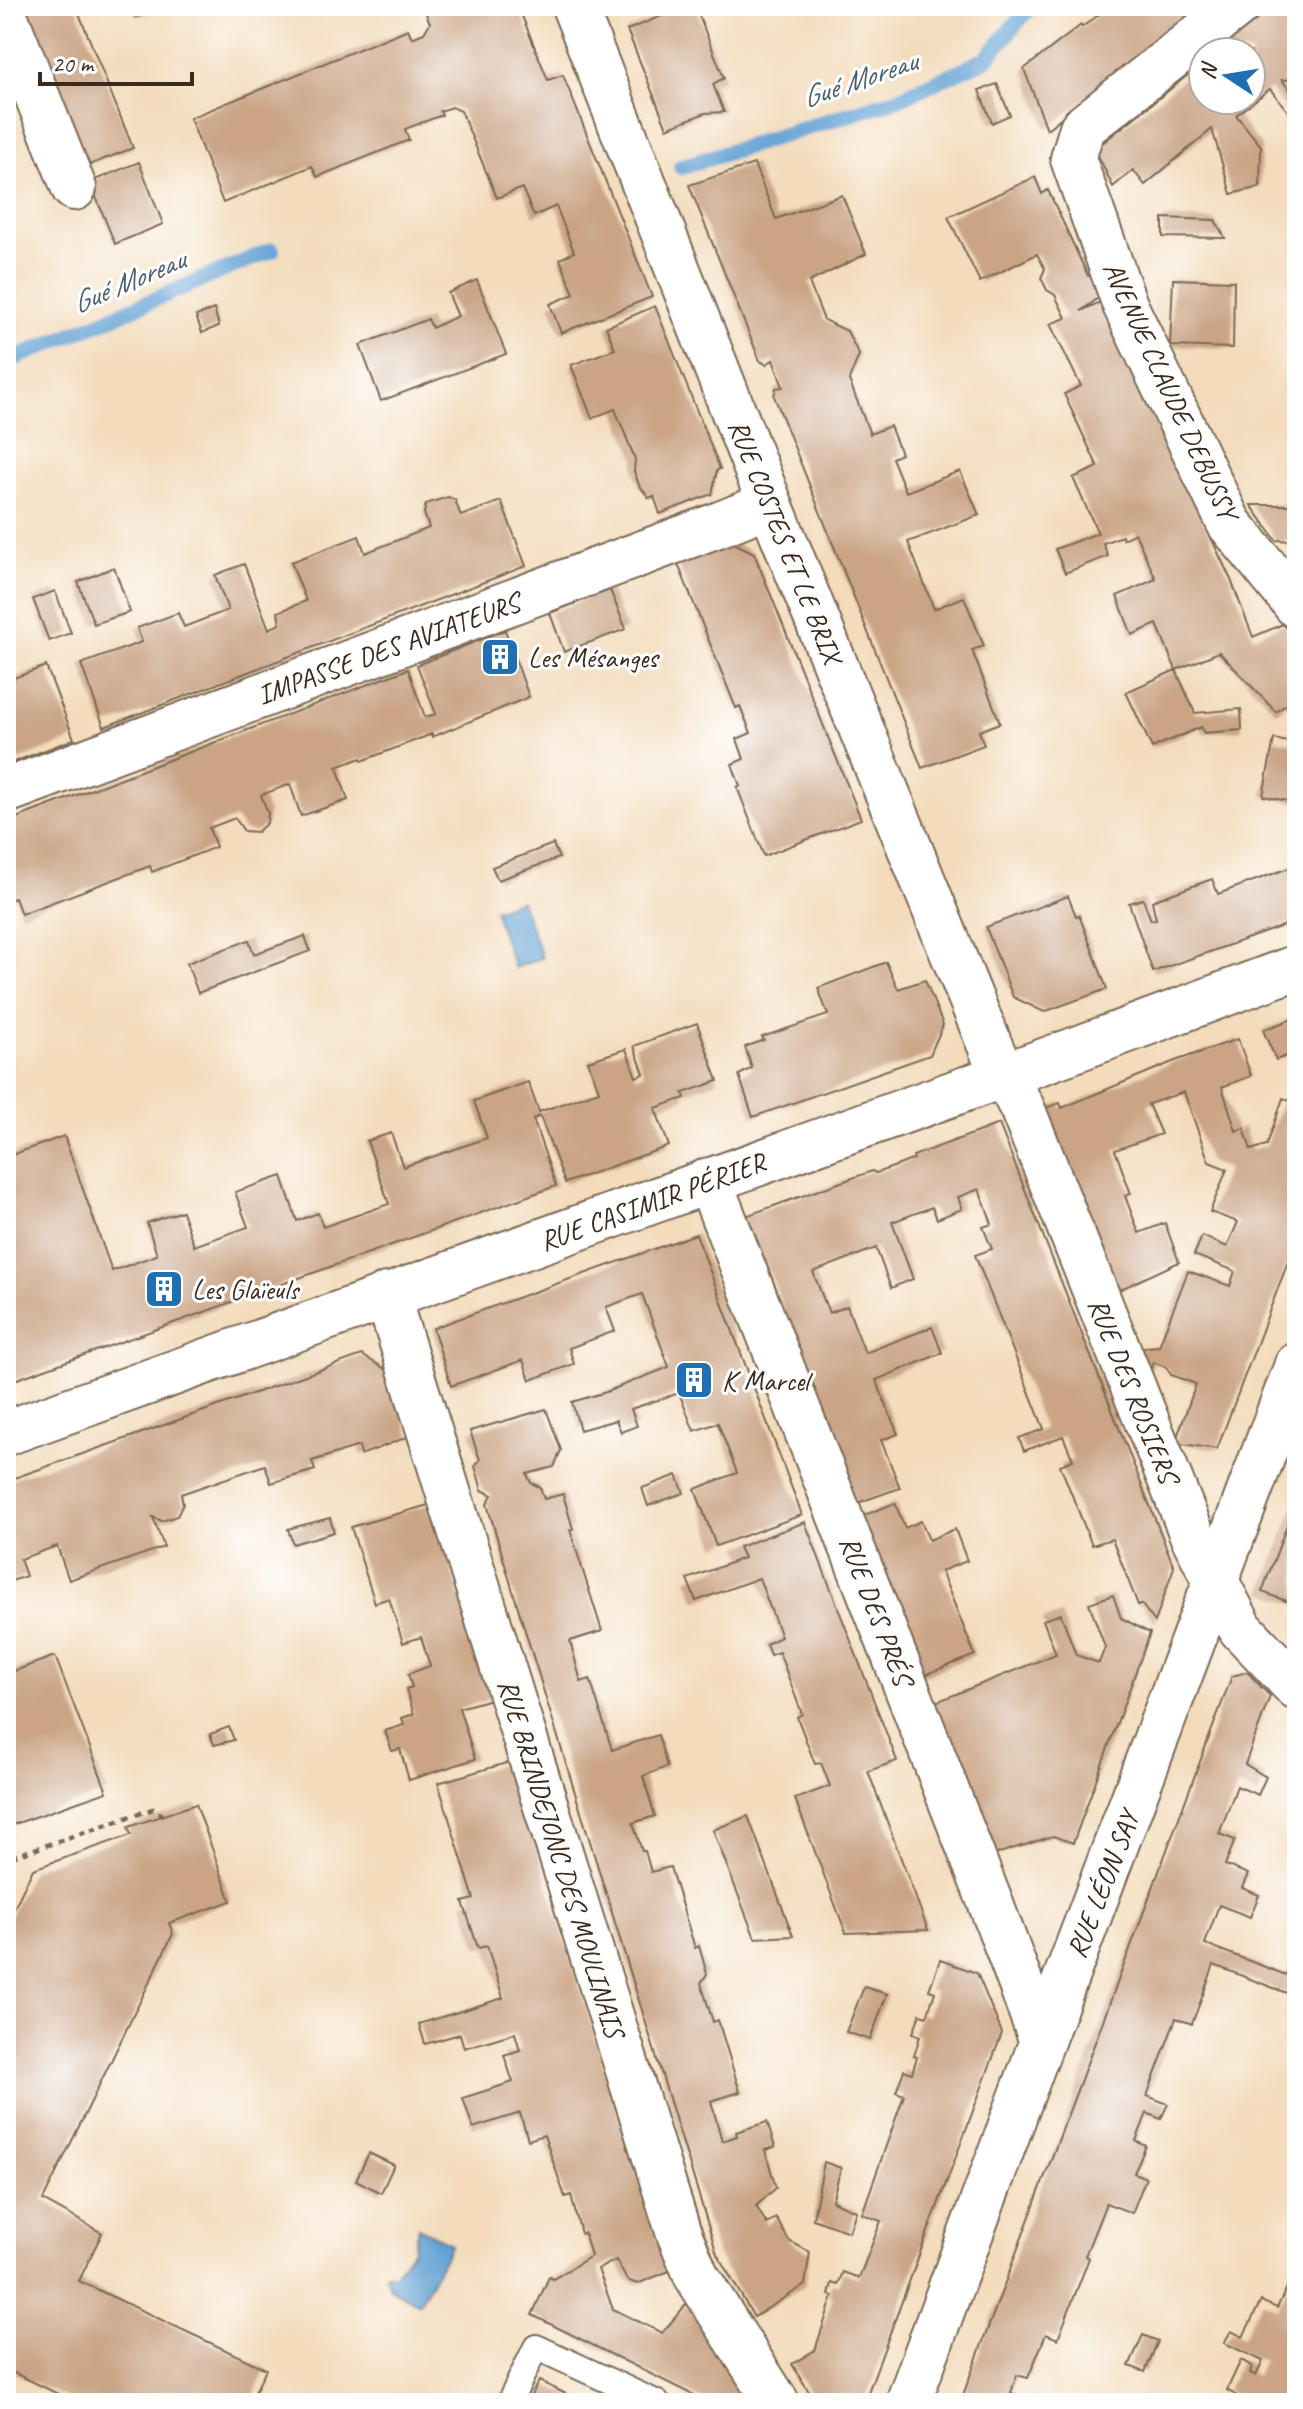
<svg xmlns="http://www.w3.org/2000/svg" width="1303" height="2409" font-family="Caveat,sans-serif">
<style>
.water{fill:#5f9fd2;stroke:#4d6478;stroke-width:2}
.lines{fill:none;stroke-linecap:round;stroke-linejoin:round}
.stream{stroke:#5f9fd2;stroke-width:16}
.building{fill:#caa485}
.service-casing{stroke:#7b6855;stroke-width:28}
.minor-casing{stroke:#7b6855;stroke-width:48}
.path{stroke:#7b6855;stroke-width:5;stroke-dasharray:6 6;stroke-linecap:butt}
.service{stroke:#fff;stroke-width:24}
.minor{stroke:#fff;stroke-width:44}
.labels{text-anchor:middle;stroke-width:6;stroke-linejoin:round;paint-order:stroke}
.street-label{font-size:28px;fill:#3b2a1e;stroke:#fff}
.poi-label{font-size:28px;fill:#3b2a1e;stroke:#fff;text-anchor:start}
.water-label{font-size:30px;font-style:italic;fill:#4b5f6f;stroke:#fff}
</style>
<rect width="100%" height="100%" fill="#fff"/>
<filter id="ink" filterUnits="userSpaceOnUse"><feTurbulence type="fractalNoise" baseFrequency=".0125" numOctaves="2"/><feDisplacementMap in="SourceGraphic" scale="16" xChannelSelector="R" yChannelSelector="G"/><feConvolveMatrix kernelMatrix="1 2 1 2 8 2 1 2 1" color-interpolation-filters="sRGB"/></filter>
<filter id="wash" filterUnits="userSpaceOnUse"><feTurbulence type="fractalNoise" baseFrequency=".006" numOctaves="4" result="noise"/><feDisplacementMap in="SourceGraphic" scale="32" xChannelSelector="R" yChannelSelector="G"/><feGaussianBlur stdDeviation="1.8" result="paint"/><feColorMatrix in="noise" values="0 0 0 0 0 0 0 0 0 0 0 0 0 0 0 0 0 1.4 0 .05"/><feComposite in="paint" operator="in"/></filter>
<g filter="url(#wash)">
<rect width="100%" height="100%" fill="#f3dbbb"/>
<!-- water -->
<path class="water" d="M 521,900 L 542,958 L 514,968 L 494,910 Z
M 418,2227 L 451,2244 L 419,2304 L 390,2288 L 385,2274 L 395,2274 L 413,2249 Z"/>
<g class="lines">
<!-- stream -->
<path class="stream" d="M 681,167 L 898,99 L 986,59 L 1031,6
M 6,362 L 272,250"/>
</g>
<g id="blocks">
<!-- building -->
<path class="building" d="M 18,6 L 76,6 L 133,148 L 84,167 Z
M 131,6 L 168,6 L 168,7 L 136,17 Z
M 423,6 L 518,6 L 548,80 L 563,75 L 652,297 L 561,333 L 550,304 L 574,294 L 560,259 L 574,252 L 556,206 L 534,216 L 522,188 L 497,198 L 461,111 L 452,107 L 440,111 L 442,115 L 405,129 L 409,140 L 317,177 L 312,166 L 223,203 L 190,118 L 408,29 L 412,38 L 424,33 L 430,23 Z
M 686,6 L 695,6 L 724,78 L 713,84 L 724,112 L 705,113 L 667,128 L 627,30 Z
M 1111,6 L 1200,6 L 1047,129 L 1024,69 L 1081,25 L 1082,27 Z
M 1274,6 L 1297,6 L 1297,79 L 1282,80 L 1297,99 L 1297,123 L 1270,89 L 1236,115 L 1261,146 L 1260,187 L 1231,194 L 1212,129 L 1145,185 L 1133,170 L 1113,187 L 1095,149 L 1203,63 L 1203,100 L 1251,100 L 1251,52 L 1216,52 Z
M 997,84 L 1010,115 L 992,123 L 979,90 Z
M 139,162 L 163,224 L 115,244 L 90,182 Z
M 754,164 L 776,219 L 842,195 L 866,254 L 809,282 L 824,320 L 847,331 L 859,355 L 849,380 L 870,434 L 890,426 L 901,454 L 892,458 L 906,492 L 960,471 L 979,515 L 908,542 L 934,609 L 964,597 L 984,646 L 972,650 L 1000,723 L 979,731 L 984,745 L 922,768 L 774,396 L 776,388 L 783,387 L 773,360 L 766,364 L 760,361 L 689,185 Z
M 1035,177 L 1042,194 L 1048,190 L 1088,276 L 1095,275 L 1105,293 L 1081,311 L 1100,302 L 1231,580 L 1253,637 L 1283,624 L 1297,638 L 1297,683 L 1294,686 L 1297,690 L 1297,697 L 1276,712 L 1219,652 L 1176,670 L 1195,713 L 1241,709 L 1242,730 L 1204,733 L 1201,727 L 1152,748 L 1126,692 L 1176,670 L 1157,624 L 1132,635 L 1117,596 L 1156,579 L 1135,533 L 1123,539 L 1122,536 L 1103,543 L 1108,556 L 1065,573 L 1055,549 L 1098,533 L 1073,478 L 1098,467 L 1064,394 L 1081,386 L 1050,324 L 1066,318 L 1055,295 L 1047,290 L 1041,278 L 1045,269 L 1037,254 L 980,282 L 948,217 Z
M 1163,218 L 1215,220 L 1225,238 L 1163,237 Z
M 1173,279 L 1234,281 L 1233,348 L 1170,346 Z
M 477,280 L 506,354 L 381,401 L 360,345 L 428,319 L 432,328 L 458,316 L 448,293 Z
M 655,306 L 720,469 L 717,470 L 712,494 L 660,514 L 654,496 L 649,498 L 639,485 L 634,471 L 635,459 L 615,409 L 592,418 L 571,365 L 615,349 L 606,327 Z
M 214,309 L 219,326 L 202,333 L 196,316 Z
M 448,497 L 455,500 L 461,516 L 501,501 L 526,566 L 104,727 L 81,664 L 142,642 L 137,628 L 178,613 L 184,627 L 228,610 L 215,575 L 244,564 L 269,629 L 280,624 L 278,612 L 306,601 L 291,562 L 359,536 L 365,553 L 429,528 L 424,513 L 426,504 Z
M 1251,505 L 1297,505 L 1297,541 L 1276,540 Z
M 732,542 L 754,553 L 861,819 L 764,856 L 737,787 L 740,786 L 732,764 L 744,759 L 737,739 L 751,733 L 740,706 L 736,708 L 678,564 Z
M 114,567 L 130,612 L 94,624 L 78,582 Z
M 610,590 L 626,629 L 564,652 L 550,613 Z
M 55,591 L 71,633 L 49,641 L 33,599 Z
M 505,630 L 529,697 L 432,737 L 432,734 L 362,761 L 361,758 L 337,767 L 348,800 L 301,816 L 290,784 L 261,795 L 268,813 L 267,823 L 257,832 L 244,831 L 235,818 L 209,828 L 216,847 L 152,872 L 150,866 L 21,914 L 15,898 L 6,901 L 6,822 L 408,669 L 425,717 L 436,714 L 417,665 Z
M 6,656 L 14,678 L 46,666 L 74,739 L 6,765 Z
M 1274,739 L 1297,744 L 1297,803 L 1263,796 Z
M 553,844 L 559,858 L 498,880 L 492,867 Z
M 1297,865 L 1297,921 L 1153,972 L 1129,903 L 1143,899 L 1151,920 L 1156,919 L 1152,901 L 1212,879 L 1218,894 Z
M 1068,896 L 1076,916 L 1079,915 L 1107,989 L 1044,1012 L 1013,997 L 986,927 Z
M 305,936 L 310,951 L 198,993 L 187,963 L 249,940 L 254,954 Z
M 886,962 L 898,989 L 925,980 L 943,1025 L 930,1055 L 753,1117 L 739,1075 L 752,1068 L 745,1047 L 764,1040 L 762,1037 L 828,1015 L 818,988 Z
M 1297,1017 L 1297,1052 L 1276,1060 L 1263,1030 Z
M 697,1023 L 718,1081 L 683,1093 L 685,1098 L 655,1108 L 669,1146 L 565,1183 L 540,1116 L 533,1119 L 556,1186 L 6,1383 L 6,1157 L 64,1136 L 112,1271 L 157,1255 L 147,1223 L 182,1211 L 194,1246 L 248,1227 L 235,1192 L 282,1176 L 297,1221 L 318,1213 L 323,1227 L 389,1204 L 367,1141 L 391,1133 L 403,1167 L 487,1138 L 474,1101 L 528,1082 L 539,1112 L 599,1091 L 588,1061 L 626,1049 L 636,1077 L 644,1074 L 634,1046 Z
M 1238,1039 L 1251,1076 L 1222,1087 L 1236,1131 L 1244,1128 L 1251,1150 L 1267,1145 L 1283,1098 L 1297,1104 L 1297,1238 L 1217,1449 L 1175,1443 L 1196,1384 L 1171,1375 L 1166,1367 L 1153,1362 L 1148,1378 L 1136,1348 L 1159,1346 L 1188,1271 L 1230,1286 L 1235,1271 L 1194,1255 L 1202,1236 L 1227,1247 L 1238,1222 L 1210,1212 L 1227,1169 L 1209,1162 L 1184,1092 L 1148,1104 L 1161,1134 L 1115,1150 L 1131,1194 L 1125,1196 L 1139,1233 L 1165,1223 L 1179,1262 L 1115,1292 L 1042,1109 L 1060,1103 L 1062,1108 L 1175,1061 Z
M 999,1124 L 1174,1567 L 1155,1622 L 1142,1605 L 1138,1605 L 1112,1539 L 1092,1545 L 1060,1465 L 1073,1460 L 1063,1436 L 1024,1451 L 1019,1438 L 1044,1429 L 975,1255 L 992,1249 L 983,1227 L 992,1224 L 979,1189 L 958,1197 L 962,1209 L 937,1219 L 932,1207 L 892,1222 L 913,1279 L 891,1288 L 876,1248 L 813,1272 L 829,1313 L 847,1306 L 865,1353 L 932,1327 L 942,1353 L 876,1380 L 898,1434 L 881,1440 L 900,1488 L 852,1505 L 784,1331 L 790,1328 L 775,1286 L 766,1264 L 759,1266 L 740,1218 L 872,1171 L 876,1173 L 899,1165 L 914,1159 L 913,1156 Z
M 696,1234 L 802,1515 L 716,1546 L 695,1489 L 737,1473 L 718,1423 L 694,1431 L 679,1393 L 631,1409 L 637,1426 L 621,1432 L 616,1420 L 580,1430 L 572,1402 L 606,1392 L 669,1367 L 642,1294 L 606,1307 L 615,1331 L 569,1348 L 574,1364 L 530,1380 L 523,1360 L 451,1386 L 433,1328 Z
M 362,1355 L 390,1372 L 410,1436 L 361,1455 L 359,1446 L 312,1461 L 315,1470 L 271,1483 L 265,1465 L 181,1494 L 183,1504 L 177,1516 L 162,1521 L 153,1517 L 164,1547 L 69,1580 L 57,1546 L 20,1559 L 26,1576 L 6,1583 L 6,1481 Z
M 546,1409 L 561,1450 L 554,1467 L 527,1474 L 531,1483 L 540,1487 L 544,1499 L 563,1494 L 573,1529 L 570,1530 L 602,1631 L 570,1641 L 581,1682 L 590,1679 L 612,1750 L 658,1735 L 667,1767 L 643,1776 L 655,1816 L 633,1823 L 642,1851 L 645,1851 L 651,1872 L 670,1867 L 695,1948 L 699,1946 L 707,1974 L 701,1983 L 713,2022 L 718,2020 L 740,2092 L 711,2101 L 722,2141 L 737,2136 L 736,2132 L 767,2122 L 775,2147 L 765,2150 L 776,2188 L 756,2206 L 767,2224 L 776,2218 L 789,2241 L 810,2252 L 805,2285 L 754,2317 L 717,2254 L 512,1588 L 487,1504 L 492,1495 L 482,1490 L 475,1466 L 480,1460 L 470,1431 Z
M 677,1475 L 684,1493 L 648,1506 L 642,1488 Z
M 1297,1498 L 1297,1605 L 1262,1592 Z
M 895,1503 L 905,1528 L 921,1521 L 929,1540 L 955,1529 L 967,1561 L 941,1571 L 975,1655 L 920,1677 L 857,1518 Z
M 432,1504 L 491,1699 L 459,1708 L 475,1759 L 409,1780 L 400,1749 L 392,1751 L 385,1731 L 404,1725 L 402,1718 L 414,1714 L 406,1689 L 412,1687 L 408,1674 L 430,1666 L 421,1637 L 403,1643 L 389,1598 L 375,1603 L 351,1527 Z
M 330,1518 L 334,1532 L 293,1544 L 288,1529 Z
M 805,1522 L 897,1761 L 868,1771 L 928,1930 L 846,1933 L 795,1799 L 830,1786 L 821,1763 L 815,1764 L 797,1717 L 802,1714 L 779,1652 L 770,1655 L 766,1644 L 781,1637 L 759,1578 L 696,1601 L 687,1579 L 744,1558 L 739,1547 Z
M 1113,1595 L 1121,1618 L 1150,1633 L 1073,1843 L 1053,1836 L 990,1856 L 931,1704 L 1056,1654 L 1043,1620 L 1061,1614 L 1076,1655 L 1099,1663 L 1105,1647 L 1089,1603 Z
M 55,1656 L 107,1792 L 6,1827 L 6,1674 Z
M 1247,1672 L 1270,1696 L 1245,1764 L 1266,1777 L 1258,1795 L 1237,1786 L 1219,1834 L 1235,1840 L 1225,1865 L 1248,1874 L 1242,1888 L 1259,1895 L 1250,1917 L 1219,1905 L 1205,1944 L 1286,1975 L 1297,1949 L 1297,1997 L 1214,1965 L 1192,2024 L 1176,2018 L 1147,2096 L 1168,2104 L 1161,2119 L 1147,2113 L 1136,2141 L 1146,2146 L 1134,2173 L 1146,2178 L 1132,2213 L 1106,2203 L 1085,2256 L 1089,2258 L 1058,2339 L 1046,2334 L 1028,2378 L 1017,2375 L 1011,2393 L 1035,2403 L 960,2403 L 1232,1676 Z
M 229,1727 L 234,1740 L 214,1745 L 210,1734 Z
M 510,1762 L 661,2252 L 672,2270 L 637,2284 L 627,2280 L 616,2260 L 598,2269 L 613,2309 L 662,2333 L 690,2300 L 749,2395 L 745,2403 L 709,2403 L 532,2315 L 549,2277 L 553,2279 L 591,2256 L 584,2232 L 581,2234 L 571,2195 L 565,2197 L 544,2135 L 528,2140 L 520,2113 L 473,2128 L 463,2098 L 513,2082 L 504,2055 L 520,2050 L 515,2033 L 464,2048 L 460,2034 L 425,2044 L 419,2024 L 503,1998 L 487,1946 L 478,1948 L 463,1902 L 474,1899 L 438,1783 Z
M 196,1804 L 231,1901 L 169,1923 L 173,1934 L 43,2200 L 102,2233 L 79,2281 L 266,2369 L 250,2403 L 77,2403 L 6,2369 L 6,1925 L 33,1869 L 131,1835 L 128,1827 Z
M 748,1816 L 793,1936 L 755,1938 L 713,1830 Z
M 940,1960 L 977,1973 L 1002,2033 L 864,2403 L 816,2403 L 792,2364 L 815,2350 L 833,2296 L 829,2295 L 832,2283 L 838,2285 L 843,2272 L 859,2278 L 881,2221 L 862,2214 L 904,2095 L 896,2092 L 904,2070 L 912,2073 L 917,2057 L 914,2056 L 920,2036 L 913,2033 L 920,2014 L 927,2016 L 935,1992 L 929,1990 Z
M 864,1987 L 887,1994 L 870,2040 L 846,2032 Z
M 369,2153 L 394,2165 L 381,2193 L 356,2180 Z
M 824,2162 L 841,2168 L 832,2201 L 856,2211 L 849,2232 L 813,2219 Z
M 1297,2267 L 1297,2403 L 1249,2403 L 1227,2390 L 1241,2360 L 1252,2366 L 1250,2373 L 1256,2376 L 1263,2361 L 1224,2343 L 1231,2331 L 1243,2337 L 1261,2301 L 1277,2308 Z
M 1143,2335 L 1158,2341 L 1145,2372 L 1129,2366 Z
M 539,2381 L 585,2403 L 527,2403 Z"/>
</g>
</g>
<g filter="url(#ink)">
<use href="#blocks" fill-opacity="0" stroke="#7b6855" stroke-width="2"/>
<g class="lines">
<!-- service casing -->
<g class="service-casing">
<path id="service" d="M 509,2403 L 536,2347 L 657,2403"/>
</g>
<!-- minor casing -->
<g class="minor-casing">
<path id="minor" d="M 574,6 L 770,504 L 993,1053 L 1022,1108 L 1193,1537 L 1241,1629 L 1297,1688
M 1237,6 L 1082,128 L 1073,159 L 1125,305 L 1229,523 L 1297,606
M 6,18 L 74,188
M 6,791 L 715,526 L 770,504
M 709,1180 L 992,1907 L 1042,2041
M 387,1295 L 678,2231 L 696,2275 L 777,2403
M 6,1433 L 1066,1053 L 1297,967
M 908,2403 L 1042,2041 L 1297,1365"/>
</g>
<!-- path -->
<path class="path" d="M 6,1868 L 12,1857 L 153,1809 L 162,1815"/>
<!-- service -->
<use href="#service" class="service"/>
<!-- minor -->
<use href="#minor" class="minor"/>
</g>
</g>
<!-- icons -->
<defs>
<g id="building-square" transform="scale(2)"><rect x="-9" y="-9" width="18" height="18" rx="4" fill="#1f6fb2" stroke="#fff"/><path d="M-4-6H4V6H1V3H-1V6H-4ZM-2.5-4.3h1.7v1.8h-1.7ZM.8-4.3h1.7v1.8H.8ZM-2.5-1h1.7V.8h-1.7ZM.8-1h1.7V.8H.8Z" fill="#fff"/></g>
</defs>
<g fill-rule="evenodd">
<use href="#building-square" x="500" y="657"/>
<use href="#building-square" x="164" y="1289"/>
<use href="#building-square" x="694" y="1380"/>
</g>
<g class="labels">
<!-- street labels -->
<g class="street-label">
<text transform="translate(1171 390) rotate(65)" y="10">AVENUE CLAUDE DEBUSSY</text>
<text transform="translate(786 541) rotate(68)" y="10">RUE COSTES ET LE BRIX</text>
<text transform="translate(388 648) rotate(-20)" y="10">IMPASSE DES AVIATEURS</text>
<text transform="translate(652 1201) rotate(-20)" y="10">RUE CASIMIR PÉRIER</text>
<text transform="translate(1134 1390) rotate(68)" y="10">RUE DES ROSIERS</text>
<text transform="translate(877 1610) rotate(69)" y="10">RUE DES PRÉS</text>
<text transform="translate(562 1858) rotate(73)" y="10">RUE BRINDEJONC DES MOULINAIS</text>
<text transform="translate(1102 1884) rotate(-69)" y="10">RUE LÉON SAY</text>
</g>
<!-- poi labels -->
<g class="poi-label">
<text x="528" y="667">Les Mésanges</text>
<text x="192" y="1299">Les Glaïeuls</text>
<text x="722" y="1390">K Marcel</text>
</g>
<!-- water labels -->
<g class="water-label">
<text transform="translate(859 79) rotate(-19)" y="10">Gué Moreau</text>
<text transform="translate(128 281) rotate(-23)" y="10">Gué Moreau</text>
</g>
</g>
<!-- margin -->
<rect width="1303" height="2409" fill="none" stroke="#fff" stroke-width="32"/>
<!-- north arrow -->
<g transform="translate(1227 76) rotate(282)"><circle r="38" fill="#ffffff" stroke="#b1aaa5" stroke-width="2"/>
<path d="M0-6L14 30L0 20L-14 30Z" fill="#1f6fb2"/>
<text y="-12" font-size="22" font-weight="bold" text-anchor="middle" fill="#3b2a1e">N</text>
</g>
<!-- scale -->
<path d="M40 72v12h152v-12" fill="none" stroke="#3b2a1e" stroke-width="4"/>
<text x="52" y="72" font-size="24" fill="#3b2a1e" stroke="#ffffff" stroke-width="6" paint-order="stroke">20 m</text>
</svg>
